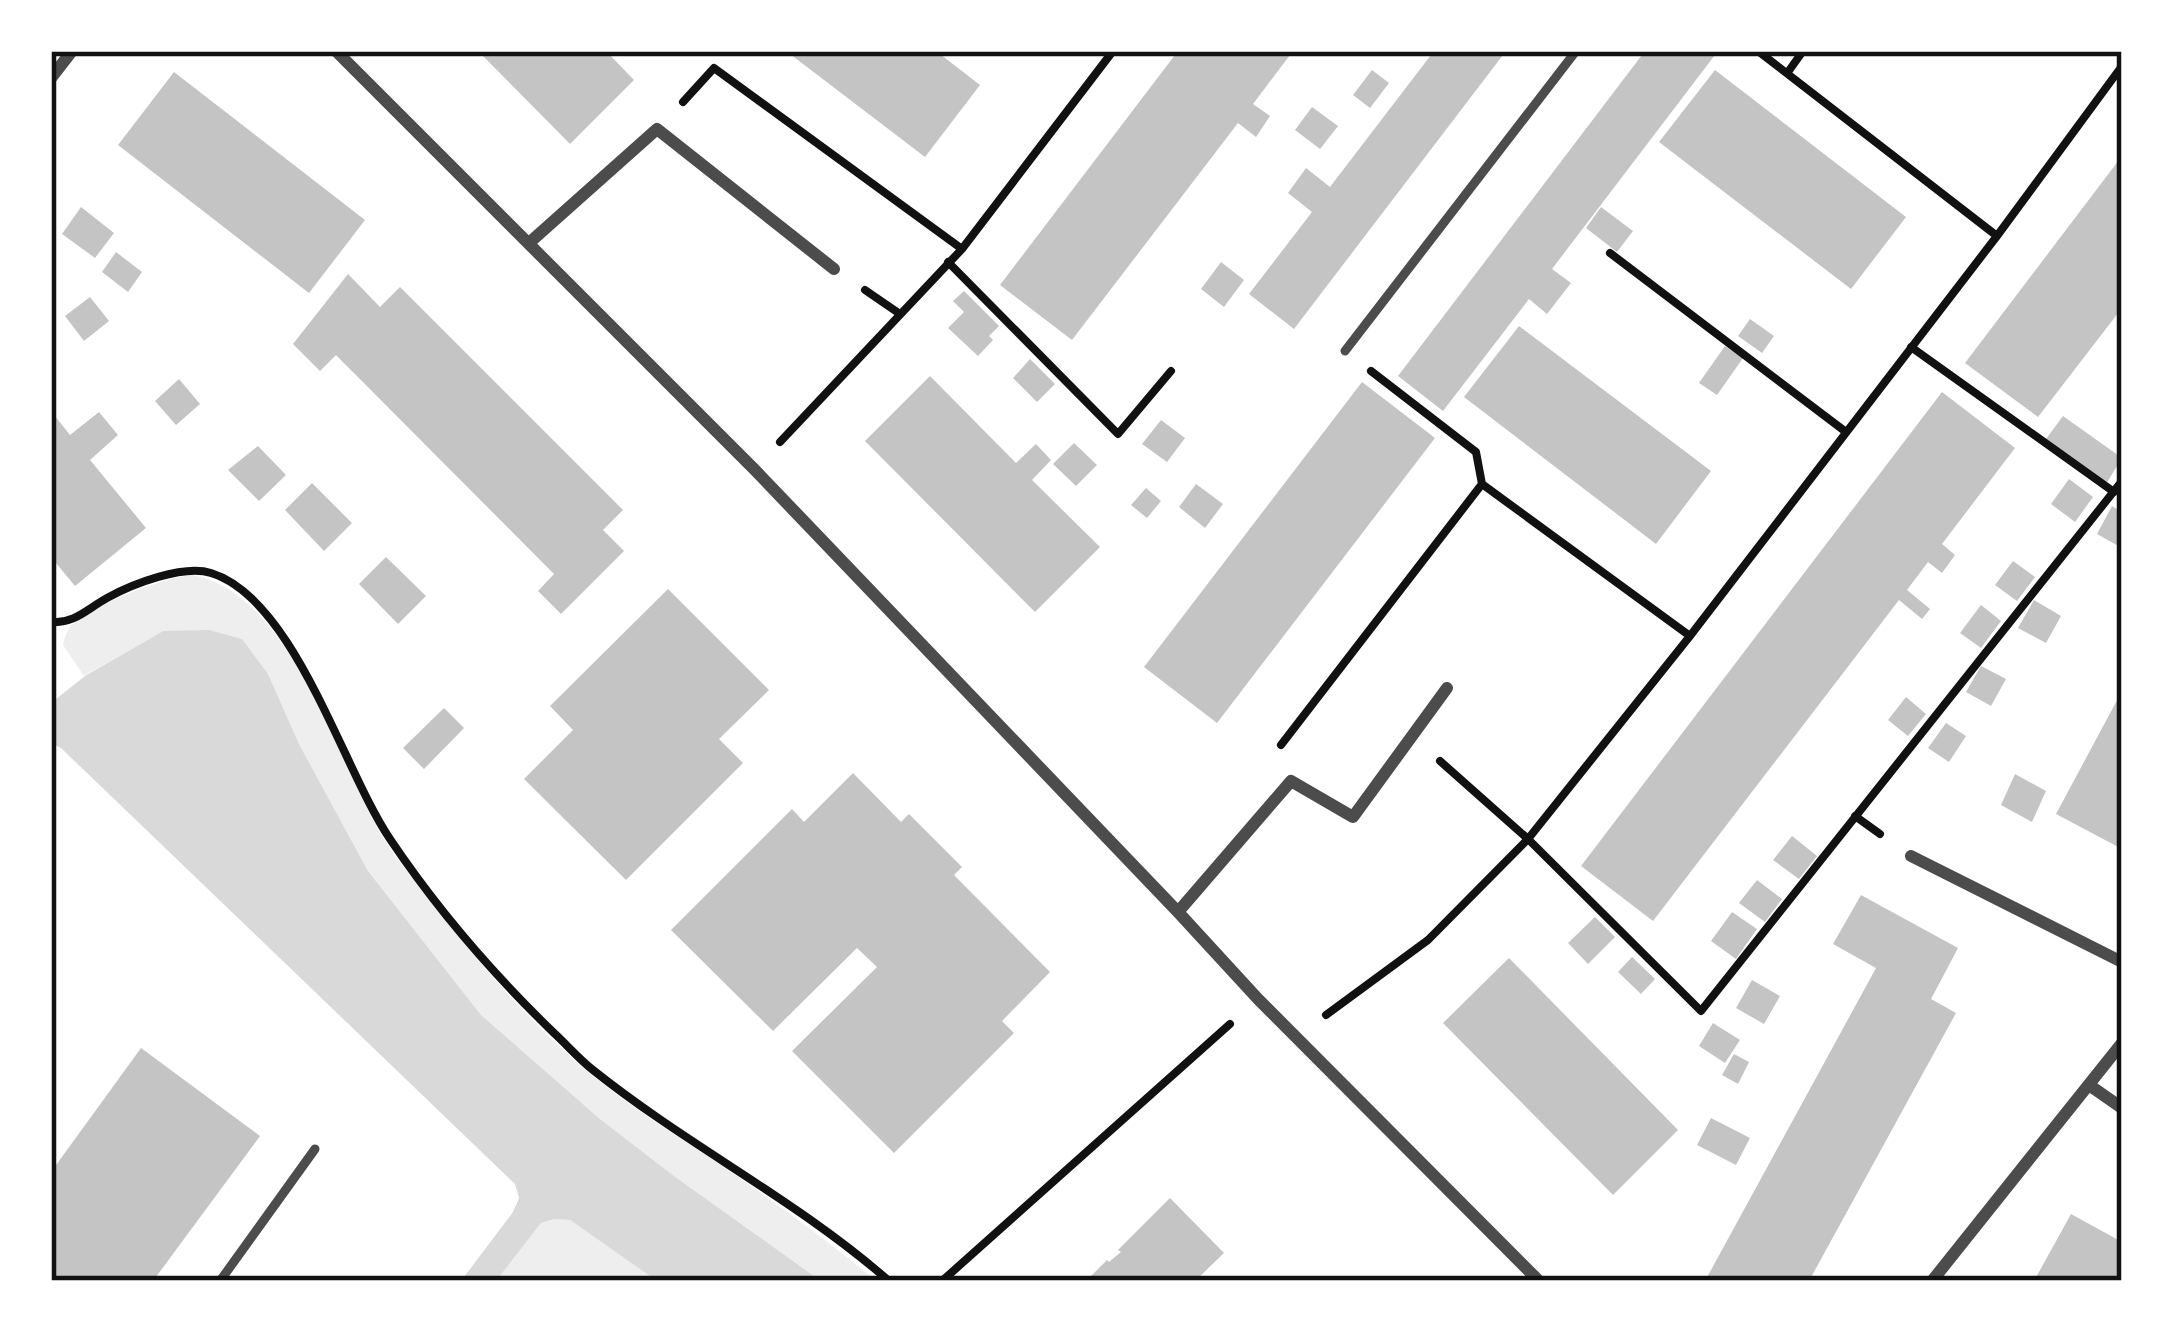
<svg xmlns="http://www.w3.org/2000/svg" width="2173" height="1332" font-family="'Work Sans',sans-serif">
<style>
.green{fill:#eee}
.water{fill:#d9d9d9}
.building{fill:#c4c4c4}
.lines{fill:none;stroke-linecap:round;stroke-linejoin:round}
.path{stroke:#111;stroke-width:8}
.service{stroke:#4c4c4c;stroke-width:9}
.minor{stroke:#4c4c4c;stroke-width:12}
.neatline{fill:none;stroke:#111;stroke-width:4.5}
</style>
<rect width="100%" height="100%" fill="#fff"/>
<!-- green -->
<path class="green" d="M 192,575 C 292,593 336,761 384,839 C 402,867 424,893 445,919 C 488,974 534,1026 588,1072 C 630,1107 677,1136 722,1166 C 775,1202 827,1240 876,1281 L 821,1281 L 674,1176 L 600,1119 L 481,1015 L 368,871 L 299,744 L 268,674 L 163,631 L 84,676 L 63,645 C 64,639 67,631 70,627 C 91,605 162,578 192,575 Z
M 554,1219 L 570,1220 L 657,1281 L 496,1281 L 541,1223 Z"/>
<!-- water -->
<path class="water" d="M 209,630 L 242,639 L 268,674 L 299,744 L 368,871 L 481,1015 L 600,1119 L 674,1176 L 821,1281 L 657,1281 L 570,1220 L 554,1219 L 541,1223 L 496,1281 L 461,1281 L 513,1212 L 519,1198 L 515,1184 L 61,748 L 51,743 L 51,703 L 85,676 L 163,631 Z"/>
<!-- building -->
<path class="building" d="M 478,51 L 606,51 L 634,80 L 570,144 Z
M 786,51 L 936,51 L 980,85 L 925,157 Z
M 1178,51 L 1293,51 L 1253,104 L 1270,116 L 1256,137 L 1238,123 L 1072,340 L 1000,285 Z
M 1434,51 L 1506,51 L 1294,329 L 1249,294 L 1312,212 L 1288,193 L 1306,168 L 1330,187 Z
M 1645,51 L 1718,51 L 1552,269 L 1571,283 L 1547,314 L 1529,299 L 1443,411 L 1398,376 Z
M 1372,70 L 1389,83 L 1370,108 L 1353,95 Z
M 1715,70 L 1906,217 L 1851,289 L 1659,142 Z
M 174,72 L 365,220 L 309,293 L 118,145 Z
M 1312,107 L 1338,126 L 1320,149 L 1295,130 Z
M 2122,156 L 2122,308 L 2038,417 L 1965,363 Z
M 81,207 L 114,233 L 95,258 L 62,234 Z
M 1601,207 L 1633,231 L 1617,252 L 1586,228 Z
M 116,252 L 142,272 L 128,292 L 102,272 Z
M 1221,262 L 1244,280 L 1224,307 L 1201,289 Z
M 348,274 L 380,307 L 400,287 L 623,510 L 603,530 L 624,551 L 561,614 L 538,591 L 554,574 L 336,355 L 320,371 L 293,344 Z
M 964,291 L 999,326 L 989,336 L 993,340 L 978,356 L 948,328 L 964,312 L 953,301 Z
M 90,297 L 109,321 L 84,341 L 65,316 Z
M 1750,319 L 1774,336 L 1762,353 L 1738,336 Z
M 1519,326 L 1711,471 L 1656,544 L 1464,397 Z
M 1725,346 L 1743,358 L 1717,395 L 1699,383 Z
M 1030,359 L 1055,384 L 1037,402 L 1013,378 Z
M 930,376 L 1016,463 L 1036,444 L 1051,460 L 1032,480 L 1100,547 L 1035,612 L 865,441 Z
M 179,379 L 200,404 L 176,425 L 155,401 Z
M 1362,382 L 1435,438 L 1217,723 L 1144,667 Z
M 1942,392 L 2015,448 L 1942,544 L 1955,555 L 1942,573 L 1928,562 L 1907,590 L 1930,609 L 1922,619 L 1899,600 L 1653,921 L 1581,866 Z
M 51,411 L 70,435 L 99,412 L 118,435 L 90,460 L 146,528 L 75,586 L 51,557 Z
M 2063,416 L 2122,458 L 2106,484 L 2046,439 Z
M 1161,420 L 1185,438 L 1167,462 L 1142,444 Z
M 1074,443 L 1097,465 L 1076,486 L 1053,464 Z
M 258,446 L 286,475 L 259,501 L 228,470 Z
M 2069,479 L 2093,497 L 2075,522 L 2051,504 Z
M 312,483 L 352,523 L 324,551 L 285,510 Z
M 1196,484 L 1223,504 L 1205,528 L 1179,507 Z
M 1146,488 L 1161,501 L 1147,518 L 1131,505 Z
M 2112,506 L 2122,512 L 2122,548 L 2097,534 Z
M 386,557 L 426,596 L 398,624 L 359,584 Z
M 2013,561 L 2035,577 L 2017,601 L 1995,585 Z
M 668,589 L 769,690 L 719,739 L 743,763 L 626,880 L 524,779 L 573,730 L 550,706 Z
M 2034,600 L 2061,616 L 2046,643 L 2018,628 Z
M 1981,605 L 2001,621 L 1981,648 L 1960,633 Z
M 1981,666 L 2006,679 L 1991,706 L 1966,692 Z
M 2122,691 L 2122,849 L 2056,814 Z
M 1906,697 L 1926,714 L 1908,736 L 1888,720 Z
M 444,708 L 464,728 L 424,769 L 403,748 Z
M 1946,723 L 1966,736 L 1949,762 L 1928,748 Z
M 853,773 L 901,822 L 909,814 L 962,867 L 954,875 L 1050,972 L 1002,1021 L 1014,1033 L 894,1153 L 792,1051 L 877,967 L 857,948 L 773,1031 L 671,930 L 792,809 L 804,822 Z
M 2015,774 L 2046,791 L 2032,822 L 2001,805 Z
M 1792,836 L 1817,856 L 1799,879 L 1773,860 Z
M 1757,880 L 1782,899 L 1765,922 L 1739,903 Z
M 1861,895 L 1958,948 L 1931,999 L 1956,1013 L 1809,1281 L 1705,1281 L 1876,968 L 1833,944 Z
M 1732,912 L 1757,929 L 1736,959 L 1711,941 Z
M 1595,917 L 1615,937 L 1588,964 L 1568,943 Z
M 1632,957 L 1655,979 L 1641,994 L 1618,972 Z
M 1509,958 L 1678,1130 L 1613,1195 L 1443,1023 Z
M 1752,980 L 1780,996 L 1764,1024 L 1736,1008 Z
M 1713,1023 L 1740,1040 L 1725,1063 L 1699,1046 Z
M 141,1048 L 260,1136 L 153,1281 L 51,1281 L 51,1172 Z
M 1734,1054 L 1749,1062 L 1738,1084 L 1722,1075 Z
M 1711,1118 L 1750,1138 L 1736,1165 L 1697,1145 Z
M 1170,1198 L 1224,1253 L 1195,1281 L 1086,1281 L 1107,1260 L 1109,1262 L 1121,1252 L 1118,1250 Z
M 2071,1214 L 2122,1242 L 2122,1281 L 2034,1281 Z"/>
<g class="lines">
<!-- path -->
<path class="path" d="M 1758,51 L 1997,236
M 1788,72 L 1803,51
M 683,102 L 714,68 L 962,249
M 1610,253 L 1846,432
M 948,262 L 1118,434 L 1171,371
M 865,290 L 900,314
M 1911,347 L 2114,492
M 780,442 L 962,249 L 1113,51
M 1482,484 L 1690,636
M 51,622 C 74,624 87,609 107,598 C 132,584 184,564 211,573 C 295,599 343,770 390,839 C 437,909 493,974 554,1033 C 567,1045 579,1059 593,1070 C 688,1146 798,1201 889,1281
M 1281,745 L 1482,484 L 1476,452 L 1371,371
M 1440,761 L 1528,839 L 1701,1011 L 2122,481
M 1855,816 L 1880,834
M 1326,1015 L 1428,940 L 1528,839 L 1690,636 L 1997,236 L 2122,66
M 942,1281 L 1230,1024"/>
<!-- service -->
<path class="service" d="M 1345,351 L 1576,51
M 220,1281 L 315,1149"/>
<!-- minor -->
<path class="minor" d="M 336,51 L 754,469 L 1178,912 L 1258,999 L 1539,1281
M 51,78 L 72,51
M 529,243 L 657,129 L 834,269
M 1911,856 L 2122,962
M 1178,912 L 1291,781 L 1353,817 L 1447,688
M 2089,1085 L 2122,1108
M 1932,1281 L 2122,1043"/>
</g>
<!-- border -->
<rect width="2173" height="1332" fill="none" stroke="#ffffff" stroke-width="108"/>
<rect x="54" y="54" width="2065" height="1224" class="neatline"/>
</svg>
